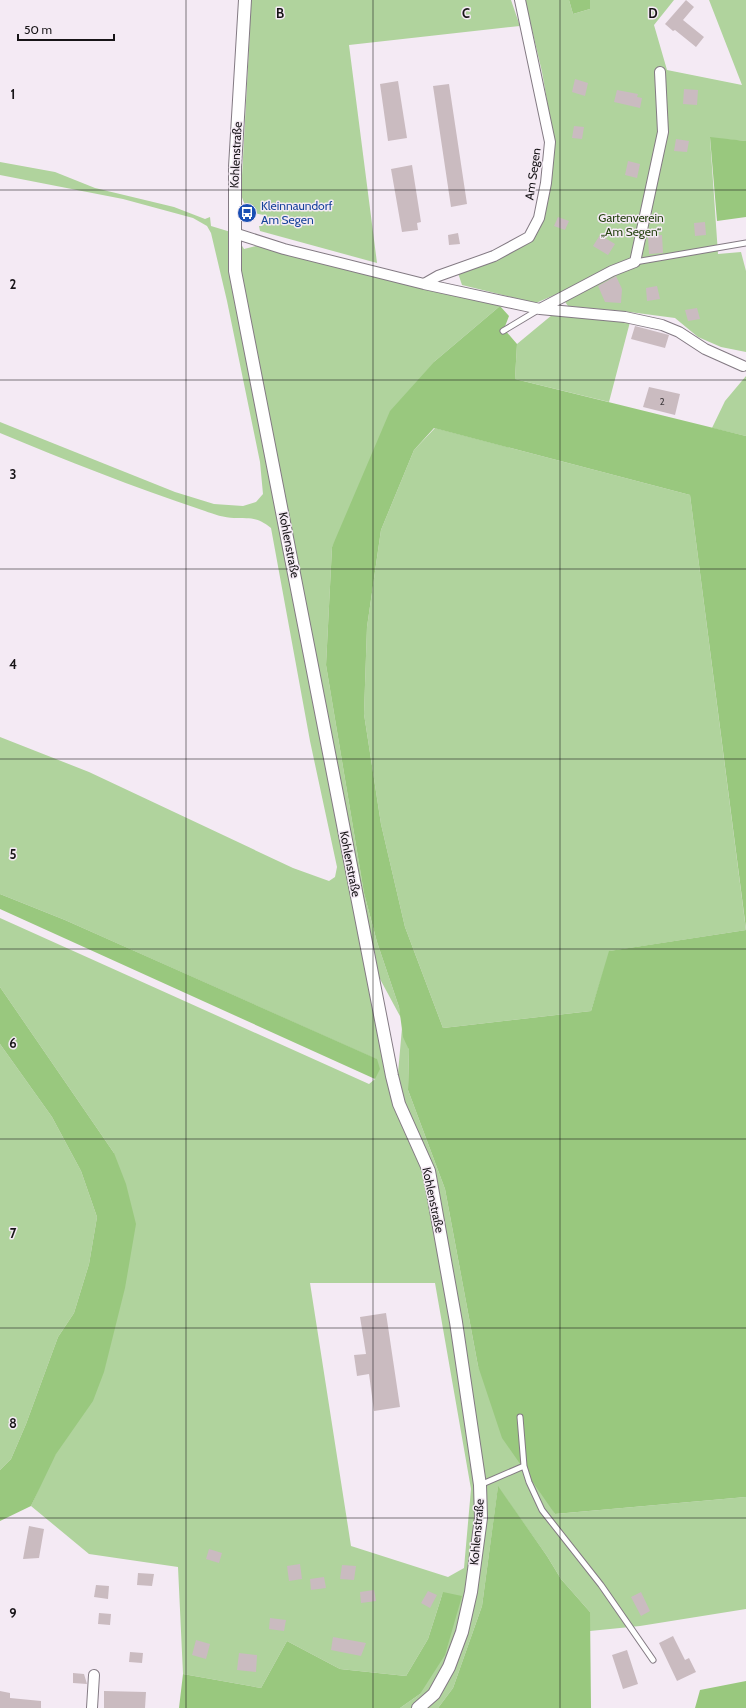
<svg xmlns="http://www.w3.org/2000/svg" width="746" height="1708" font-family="Cabin,sans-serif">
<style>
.green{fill:#b0d39d;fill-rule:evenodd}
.forest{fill:#99c87e}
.building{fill:#cabbc0}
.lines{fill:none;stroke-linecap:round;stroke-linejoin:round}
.service-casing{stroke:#837a83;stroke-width:7}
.minor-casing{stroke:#837a83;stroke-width:12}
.tertiary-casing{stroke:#837a83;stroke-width:14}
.service{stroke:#fff;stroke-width:5}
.minor{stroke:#fff;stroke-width:10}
.tertiary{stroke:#fff;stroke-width:12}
.grid{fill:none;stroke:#171417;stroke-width:1;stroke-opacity:0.55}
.labels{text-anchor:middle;stroke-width:3;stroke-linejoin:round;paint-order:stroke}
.number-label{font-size:10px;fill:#443e41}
.street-label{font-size:12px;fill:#171417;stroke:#f4eaf4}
.transit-label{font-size:12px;fill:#164399;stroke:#f4eaf4;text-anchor:start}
.park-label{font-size:12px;fill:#24420f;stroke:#f4eaf4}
.grid-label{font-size:13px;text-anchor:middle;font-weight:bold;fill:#171417;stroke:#f4eaf4;stroke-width:3;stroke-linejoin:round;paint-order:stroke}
</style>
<rect width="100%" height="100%" fill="#f4eaf4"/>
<!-- green -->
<path class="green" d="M 250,0 L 511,0 L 520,26 L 349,45 L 377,263 L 260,231 L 259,226 L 262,226 L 264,215 C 249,213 245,208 241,194 L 250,29 Z
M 525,0 L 569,0 L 573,14 L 590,9 L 590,0 L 674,0 L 654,25 L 667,70 L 742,85 L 709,0 L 746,0 L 746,141 L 710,138 L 718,254 L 741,252 L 746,271 L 746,352 L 721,347 L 698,337 L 675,318 L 622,311 L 568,306 L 559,293 L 536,303 L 462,285 L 458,273 L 491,261 L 540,224 L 548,202 L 554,141 L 542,72 Z
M 0,162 L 55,172 L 95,188 L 174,207 L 205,219 L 210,217 L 211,226 L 234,233 L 244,249 L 256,246 L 500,306 L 435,361 L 332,547 L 326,665 L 364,893 L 377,942 L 399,1007 L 401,1018 L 380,979 L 372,975 L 392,1076 L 398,1073 L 402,1028 L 409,1050 L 408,1090 L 445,1189 L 478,1366 L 555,1514 L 746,1497 L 746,1609 L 640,1626 L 590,1631 L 590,1612 L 561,1579 L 547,1556 L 498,1487 L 482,1606 L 453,1688 L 438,1708 L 400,1708 L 420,1694 L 443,1592 L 428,1639 L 406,1676 L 340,1669 L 287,1641 L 261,1688 L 183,1674 L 178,1567 L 89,1554 L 31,1506 C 39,1489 46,1470 56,1453 C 75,1423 101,1392 107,1356 L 114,1153 L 0,987 L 0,918 L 369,1084 L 375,1079 L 376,1059 L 65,920 L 0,894 L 0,737 L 89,772 L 293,868 L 329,881 L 335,877 L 337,867 L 310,741 L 271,528 C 256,516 251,519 234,518 C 225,518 213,514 205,511 C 136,488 67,461 0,433 L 0,422 L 175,492 L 214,504 L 243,506 L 256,502 L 263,494 L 260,462 L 227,301 L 211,233 L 207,226 L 193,218 L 123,199 L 0,175 ZM 310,1283 L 435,1283 L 471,1489 L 464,1568 L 448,1577 L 351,1546 Z
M 552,315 L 630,322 L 609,402 L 515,379 L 517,344 Z
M 746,376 L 746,436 L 712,428 L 725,401 Z
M 435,428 L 690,495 L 746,930 L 610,951 L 591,1011 L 443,1028 L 405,927 L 381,824 L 364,714 L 367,627 L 381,530 L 414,450 Z
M 0,1044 L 52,1117 L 81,1171 L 97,1217 L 89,1264 L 74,1313 L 58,1337 L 26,1424 L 11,1459 L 0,1470 Z"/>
<!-- forest -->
<path class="forest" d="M 569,0 L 590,0 L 590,9 L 573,14 Z
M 710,137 L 746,141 L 746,217 L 717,221 Z
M 500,306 L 509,316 L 504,329 L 517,344 L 515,379 L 746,436 L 746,929 L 690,495 L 434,428 L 414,450 L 381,530 L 367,627 L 364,714 L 381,824 L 405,927 L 443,1028 L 591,1011 L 609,951 L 746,930 L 746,1497 L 555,1514 L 502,1438 L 478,1366 L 445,1189 L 408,1090 L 409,1050 L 403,1037 L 399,1007 L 377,942 L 364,893 L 326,665 L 332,547 L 390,411 L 435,361 Z
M 0,894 L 65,920 L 377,1059 L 380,1069 L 375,1079 L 0,909 Z
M 0,987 L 114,1153 L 126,1184 L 136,1224 L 125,1288 L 104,1372 L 93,1401 L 56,1454 L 31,1506 L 0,1521 L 0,1470 L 11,1459 L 26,1424 L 58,1337 L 74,1313 L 89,1264 L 97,1217 L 81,1171 L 52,1117 L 0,1044 Z
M 498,1486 L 547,1556 L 561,1579 L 590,1612 L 591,1708 L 438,1708 L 453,1688 L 482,1606 Z
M 443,1592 L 462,1596 L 445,1655 L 420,1694 L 400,1708 L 179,1708 L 183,1674 L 261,1688 L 287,1641 L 340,1669 L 406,1676 L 428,1639 Z
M 746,1681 L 746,1708 L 695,1708 L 700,1690 Z"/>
<!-- building -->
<path class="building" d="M 686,0 L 694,7 L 683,20 L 704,37 L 696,47 L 675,30 L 673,31 L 665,24 Z
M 575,79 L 588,83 L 585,96 L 572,92 Z
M 398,81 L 407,138 L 388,141 L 380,84 Z
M 449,84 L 467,204 L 451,207 L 433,86 Z
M 684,89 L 698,90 L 697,105 L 683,104 Z
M 617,90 L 638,94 L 637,97 L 642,98 L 640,108 L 614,102 Z
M 574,126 L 584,127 L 582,139 L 572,138 Z
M 676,139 L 689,141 L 687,152 L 674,151 Z
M 628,161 L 640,164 L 637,178 L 625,175 Z
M 412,165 L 421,222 L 417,223 L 418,230 L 402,232 L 391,169 Z
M 558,217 L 569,221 L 565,230 L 554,226 Z
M 705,222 L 706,235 L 695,236 L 694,223 Z
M 458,233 L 460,244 L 449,245 L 448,235 Z
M 600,235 L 615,244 L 608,255 L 593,246 Z
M 662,235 L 663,253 L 649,254 L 648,236 Z
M 616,276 L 622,289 L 621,303 L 605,302 L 598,286 Z
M 657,286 L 660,299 L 647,301 L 646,288 Z
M 697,308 L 700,319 L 688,321 L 685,310 Z
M 635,326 L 669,335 L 665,348 L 631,339 Z
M 649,387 L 680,394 L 675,415 L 643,407 Z
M 386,1313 L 400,1407 L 374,1411 L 369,1374 L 357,1376 L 354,1355 L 366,1354 L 360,1317 Z
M 29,1526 L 44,1529 L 39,1558 L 23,1559 Z
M 209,1549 L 222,1553 L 219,1563 L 206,1559 Z
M 300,1564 L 302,1579 L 289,1581 L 287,1566 Z
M 342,1565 L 356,1566 L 354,1580 L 340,1579 Z
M 138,1573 L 154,1574 L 152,1586 L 137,1585 Z
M 324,1577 L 326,1588 L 311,1590 L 310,1579 Z
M 96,1585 L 109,1586 L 108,1599 L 94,1597 Z
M 374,1590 L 376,1601 L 361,1603 L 360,1592 Z
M 428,1591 L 437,1595 L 430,1608 L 421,1603 Z
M 641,1592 L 650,1611 L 641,1616 L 631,1597 Z
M 99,1613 L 111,1614 L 110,1625 L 98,1624 Z
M 270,1618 L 286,1620 L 284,1631 L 269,1629 Z
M 673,1636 L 685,1660 L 689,1658 L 696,1672 L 677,1681 L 659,1643 Z
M 333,1637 L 366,1643 L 361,1656 L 331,1650 Z
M 196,1640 L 210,1644 L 206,1659 L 192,1655 Z
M 627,1650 L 638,1684 L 623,1689 L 612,1655 Z
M 130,1652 L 143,1653 L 142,1663 L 129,1662 Z
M 239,1653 L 257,1655 L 256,1672 L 237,1670 Z
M 73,1673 L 84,1674 L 87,1684 L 73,1683 Z
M 0,1691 L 10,1693 L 10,1698 L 41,1701 L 41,1708 L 0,1708 Z
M 104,1691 L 146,1692 L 145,1708 L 104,1708 Z"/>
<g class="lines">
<!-- service casing -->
<g class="service-casing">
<path id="service" d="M 635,262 L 746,243
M 503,331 L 538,310
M 520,1417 L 524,1466 L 529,1482 L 542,1510 L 601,1585 L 653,1660
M 480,1485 L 524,1466"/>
</g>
<!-- minor casing -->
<g class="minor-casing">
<path id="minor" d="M 234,233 L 284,249 L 424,284 L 540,309 L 625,317 L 662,325 L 679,332 L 705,349 L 743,366
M 424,284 L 438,276 L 494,256 L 529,237 L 539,218 L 546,183 L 550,142 L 520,0
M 540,309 L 612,271 L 635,262 L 663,132 L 660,72
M 92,1708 L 94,1675"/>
</g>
<!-- tertiary casing -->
<g class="tertiary-casing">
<path id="tertiary" d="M 245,0 L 235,167 L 235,271 L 392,1076 L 399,1104 L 429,1171 L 456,1322 L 480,1485 L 481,1518 L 471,1592 L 462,1632 L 449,1667 L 434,1694 L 418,1708"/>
</g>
<!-- service -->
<use href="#service" class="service"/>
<!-- minor -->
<use href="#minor" class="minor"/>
<!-- tertiary -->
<use href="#tertiary" class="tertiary"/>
</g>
<!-- grid -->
<path class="grid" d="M 186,0 L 186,1708M 373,0 L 373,1708M 560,0 L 560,1708M 0,190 L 746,190M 0,380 L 746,380M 0,569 L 746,569M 0,759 L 746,759M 0,949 L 746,949M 0,1139 L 746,1139M 0,1328 L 746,1328M 0,1518 L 746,1518"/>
<!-- icons -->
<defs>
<g id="bus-disc" transform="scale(1)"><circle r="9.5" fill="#1a4fb4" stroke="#f4eaf4"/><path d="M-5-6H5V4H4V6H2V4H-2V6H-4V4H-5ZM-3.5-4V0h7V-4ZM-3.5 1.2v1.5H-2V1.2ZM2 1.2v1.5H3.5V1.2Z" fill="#fff"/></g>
</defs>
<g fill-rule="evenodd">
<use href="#bus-disc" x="247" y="213"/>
</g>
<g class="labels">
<!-- number labels -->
<g class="number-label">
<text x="662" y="405">2</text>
</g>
<!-- street labels -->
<g class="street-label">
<text transform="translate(236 155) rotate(-87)" y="4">Kohlenstraße</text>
<text transform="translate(533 174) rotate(-82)" y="4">Am Segen</text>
<text transform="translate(289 545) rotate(79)" y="4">Kohlenstraße</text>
<text transform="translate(350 864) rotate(79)" y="4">Kohlenstraße</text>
<text transform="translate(433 1200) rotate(78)" y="4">Kohlenstraße</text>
<text transform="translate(477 1532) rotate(-85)" y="4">Kohlenstraße</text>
</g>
<!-- transit labels -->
<g class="transit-label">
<text x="261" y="210">Kleinnaundorf<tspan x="261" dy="14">Am Segen</tspan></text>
</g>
<!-- park labels -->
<g class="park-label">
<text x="631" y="222">Gartenverein<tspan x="631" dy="14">„Am Segen“</tspan></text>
</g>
</g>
<g class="grid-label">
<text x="280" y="18">B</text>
<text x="466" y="18">C</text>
<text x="653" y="18">D</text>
<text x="13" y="99">1</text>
<text x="13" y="289">2</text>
<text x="13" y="479">3</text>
<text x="13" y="669">4</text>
<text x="13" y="859">5</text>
<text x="13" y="1048">6</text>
<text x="13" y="1238">7</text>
<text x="13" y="1428">8</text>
<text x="13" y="1618">9</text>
</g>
<!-- scale -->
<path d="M18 34v6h96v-6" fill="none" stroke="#171417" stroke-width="2"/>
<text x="24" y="34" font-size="12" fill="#171417" stroke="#f4eaf4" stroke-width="3" paint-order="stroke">50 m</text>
</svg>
